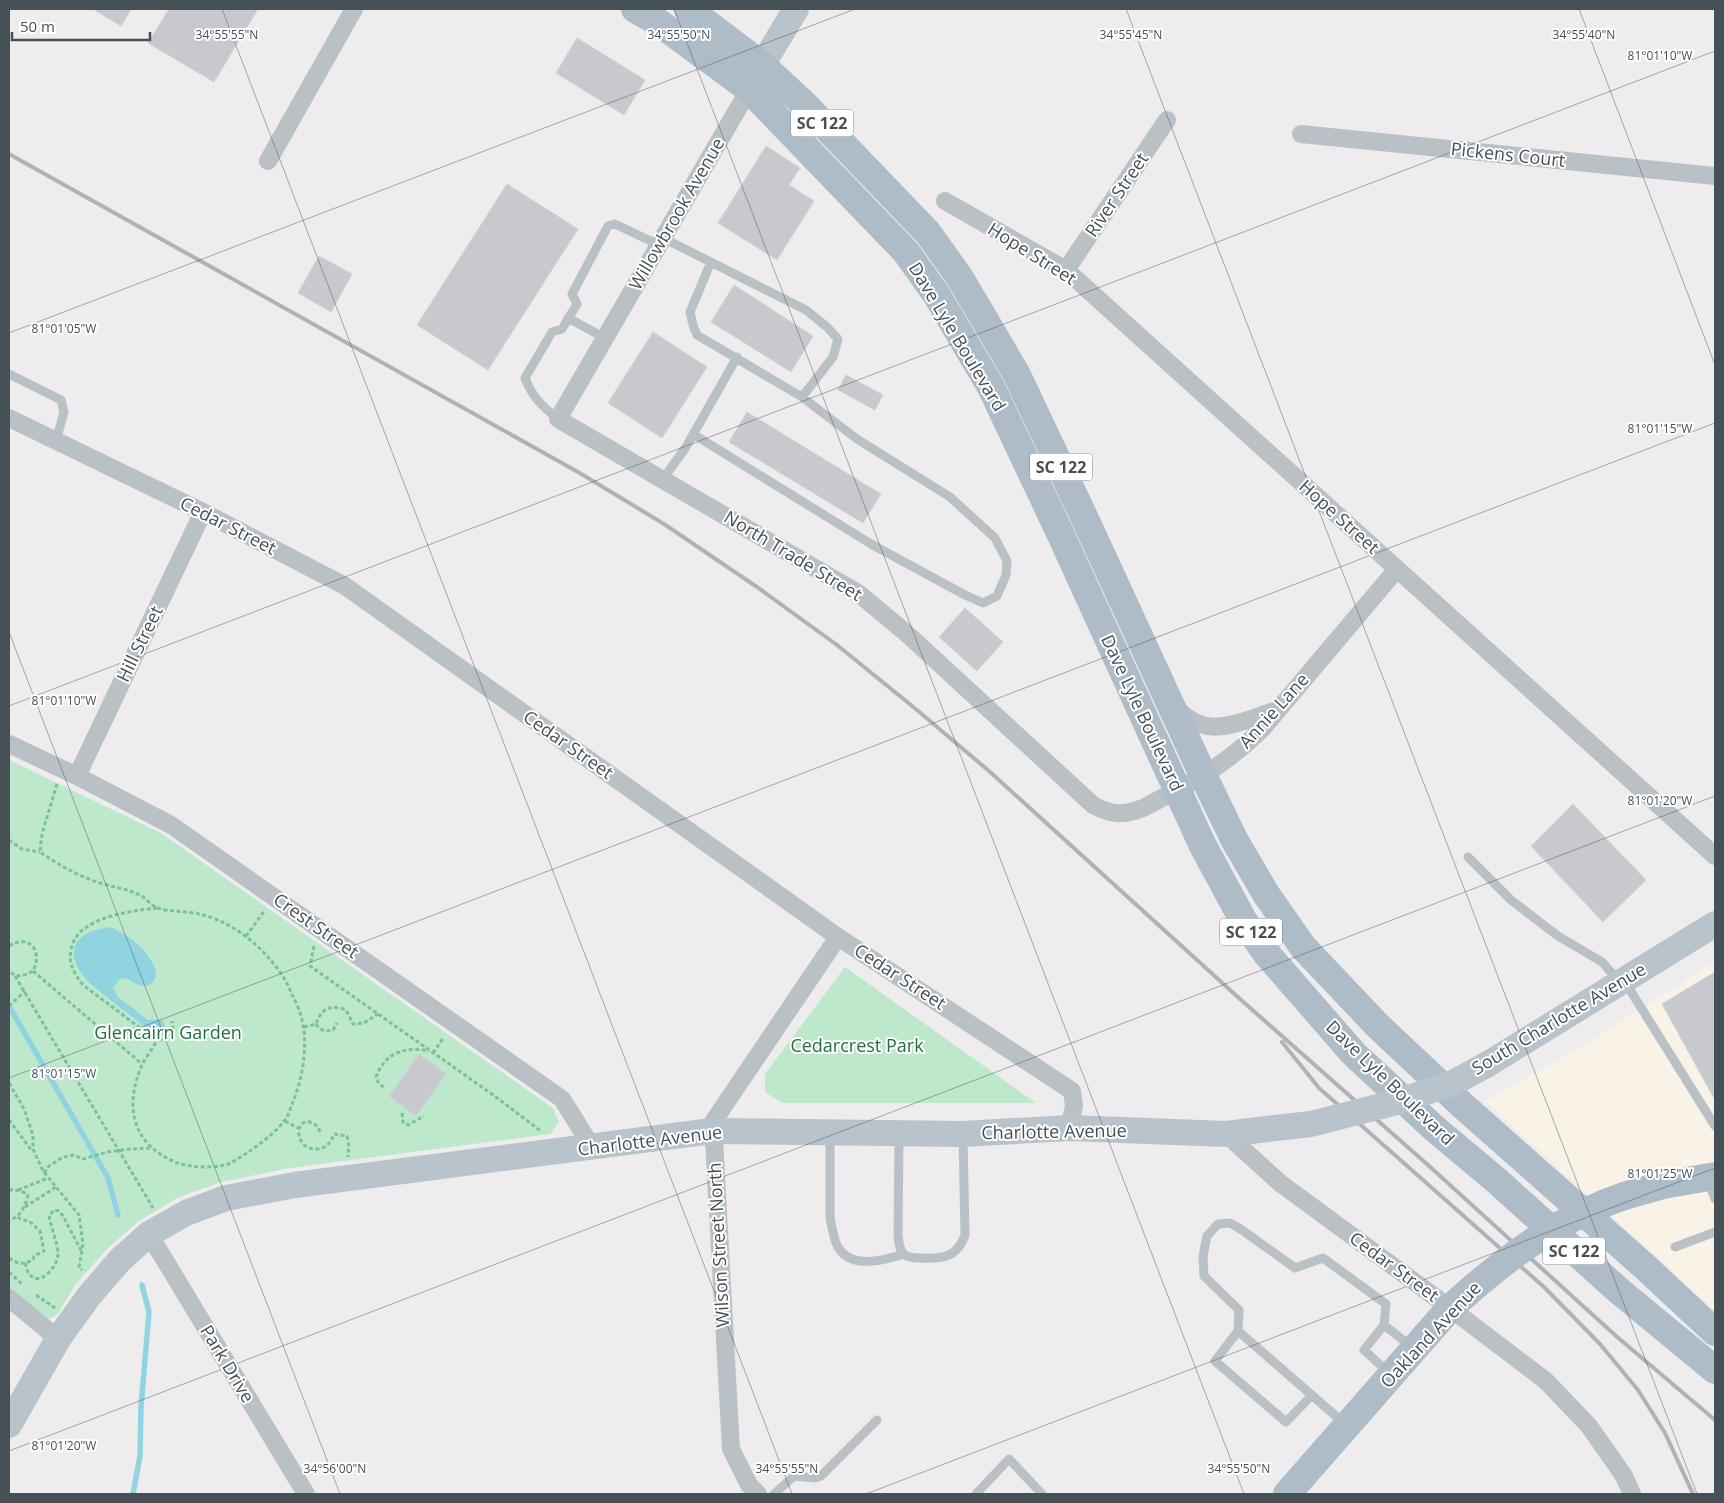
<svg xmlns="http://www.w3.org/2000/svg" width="1724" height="1503" font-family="'Open Sans',sans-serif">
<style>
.commercial{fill:#f9f2e6}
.green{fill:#bee8cc}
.water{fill:#90d4e1}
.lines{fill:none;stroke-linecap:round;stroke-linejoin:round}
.stream{stroke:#90d4e1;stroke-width:5.5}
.building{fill:#c7c9ce;stroke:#d0d3d7}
.path{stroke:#7ac29b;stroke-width:3;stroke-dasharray:4 2.5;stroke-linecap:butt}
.lane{stroke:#b9c1c7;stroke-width:9}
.street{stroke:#b9c1c7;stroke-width:18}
.secondary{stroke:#b9c3cc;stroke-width:26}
.primary{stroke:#aebcc8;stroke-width:28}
.rail{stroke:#afb2b6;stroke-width:4}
.secondary-bridge{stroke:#b9c3cc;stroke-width:26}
.primary-bridge{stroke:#aebcc8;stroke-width:28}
.ticks{fill:none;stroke:#465057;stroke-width:1;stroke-opacity:0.45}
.labels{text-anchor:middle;stroke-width:4;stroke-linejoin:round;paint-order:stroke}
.shield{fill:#fff;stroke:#7e8489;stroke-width:1}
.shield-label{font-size:16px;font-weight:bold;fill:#465057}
.street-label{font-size:18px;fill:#465057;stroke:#fff}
.park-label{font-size:18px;fill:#206f44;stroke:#fff}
.ticks-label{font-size:12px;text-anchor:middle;fill:#465057;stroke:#fff;stroke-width:4;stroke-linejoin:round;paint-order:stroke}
</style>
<rect width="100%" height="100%" fill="#eeecec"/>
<!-- commercial -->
<path class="commercial" d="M 1715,961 L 1715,1310 L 1485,1101 L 1576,1050 Z"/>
<!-- green -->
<path class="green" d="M 9,760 L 161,833 L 553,1108 L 559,1122 L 550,1134 L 290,1168 L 221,1182 L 177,1198 L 139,1221 L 108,1248 L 75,1285 L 58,1314 L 49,1319 L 36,1313 L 9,1289 Z
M 845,967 L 1036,1103 L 782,1103 L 765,1092 L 765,1074 Z"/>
<!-- water -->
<path class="water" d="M 110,927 C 128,935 148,949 155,969 C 157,973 156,977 154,981 C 146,991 134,983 126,978 L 119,980 L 113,988 L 118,997 L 148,1020 C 156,1020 165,1017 165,1028 L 159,1034 L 154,1034 L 94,987 C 80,975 63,952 83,936 C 90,930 101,929 110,927 Z"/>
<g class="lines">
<!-- stream -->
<path class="stream" d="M 9,1006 L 108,1178 L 118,1215
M 133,1494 L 140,1456 L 141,1407 L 149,1312 L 142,1285"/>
</g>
<!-- building -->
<path class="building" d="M 93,9 L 131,9 L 121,26 Z
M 169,9 L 258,9 L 214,82 L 148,43 Z
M 577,38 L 645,80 L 624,115 L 556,73 Z
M 766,146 L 800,168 L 789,185 L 814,201 L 777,260 L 718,223 Z
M 507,184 L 578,229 L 488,370 L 417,325 Z
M 319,256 L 352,274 L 331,312 L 298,293 Z
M 734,285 L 813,336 L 791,372 L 711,322 Z
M 653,332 L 707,367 L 662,438 L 608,403 Z
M 846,375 L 883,395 L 875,410 L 838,390 Z
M 747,412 L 881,494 L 863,523 L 729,442 Z
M 965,608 L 1003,642 L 977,671 L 939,637 Z
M 1573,804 L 1646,880 L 1603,922 L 1531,846 Z
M 1715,972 L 1715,1100 L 1662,1004 Z
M 419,1054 L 446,1074 L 416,1116 L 389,1096 Z"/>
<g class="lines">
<!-- path -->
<path class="path" d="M 57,784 L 42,834 L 40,852 C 59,865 78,876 100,883 C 114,887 127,889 140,895 C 146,898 151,906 158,908 C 168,912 187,911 199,914 C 234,922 262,946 282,975 C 286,980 288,986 291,992 C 294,999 299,1008 301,1016 C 309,1044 303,1078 292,1104 C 290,1110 288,1117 284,1121 C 274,1134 260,1144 247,1153 C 242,1156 236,1160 231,1163 C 216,1169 190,1168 175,1162 C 132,1144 124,1106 142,1065 C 146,1057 153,1048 157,1040
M 9,840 L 22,849 L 40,852
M 157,908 C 130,911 76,917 71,950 C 68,964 74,973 83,985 L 155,1039 L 160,1040 L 170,1036 L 173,1029 L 172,1021
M 246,936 L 265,910
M 9,946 C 30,933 43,952 33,971 C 24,976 15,979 9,970
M 314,946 L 310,966 L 496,1097 L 542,1132
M 33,971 L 142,1064
M 15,976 L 153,1208
M 9,1006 L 25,991
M 316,1024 C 321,1031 325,1032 333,1030 L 337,1023
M 304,1027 L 316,1024 C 322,1008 330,1004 346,1010 L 353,1024 L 364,1023 L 378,1014
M 433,1053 L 444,1037
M 9,1083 L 24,1109 L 33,1135 L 33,1149 L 43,1171 L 79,1215 L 83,1244 L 79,1267 L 82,1270
M 384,1087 L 379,1084 L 376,1077 C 385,1053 404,1046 429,1051
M 402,1113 L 403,1122 L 408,1125 L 424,1116
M 9,1120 L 32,1151
M 285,1121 L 298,1128
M 320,1132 L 318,1127 C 295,1107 290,1151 318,1149 C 327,1148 331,1142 334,1134 L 347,1136 L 349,1147 L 348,1157
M 44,1173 L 49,1166 L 63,1157 L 74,1155 L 83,1159 L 107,1152 L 130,1149 L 152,1148
M 9,1190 C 15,1189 22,1191 28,1195 C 26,1205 20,1218 9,1220
M 18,1190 L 48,1178
M 25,1207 L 56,1187
M 9,1258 C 18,1264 22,1265 33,1260 L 34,1256 L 44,1251 L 40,1231 L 29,1221 L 23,1220 L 17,1217
M 25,1263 C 26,1266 27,1271 29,1274 C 40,1288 58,1266 58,1254 C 58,1244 51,1227 49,1216 L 54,1210 L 59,1211 L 63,1216 L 81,1250
M 9,1272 L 23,1285
M 36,1295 L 55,1308"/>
<!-- lane -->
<path class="lane" d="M 663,238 L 806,310 L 827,327 L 838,339 L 833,357 L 802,397
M 568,318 L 605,338
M 9,374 L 61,400 L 64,412 L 56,441
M 558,419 C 543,407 532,397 525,378 L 552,332 L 562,329 L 577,304 L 572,294 L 608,226 L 615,224 L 659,245
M 693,434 L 871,544 L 965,595 L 983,603 L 997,596 L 1006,575 L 1007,561 L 995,538 L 950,497 L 857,439 L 802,397 L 697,335 L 693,325 L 690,312 L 711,262
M 663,479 L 686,447 L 737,357
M 1468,857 L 1511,900 L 1558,936 L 1602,962 L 1618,980
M 1625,982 L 1715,1126
M 830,1135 L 830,1217 C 832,1227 833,1238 838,1247 C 851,1270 885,1260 904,1254
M 899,1135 L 898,1235 C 899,1242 899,1250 904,1254 C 908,1258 915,1258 920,1258 C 942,1259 957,1258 965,1235 L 963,1136
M 1708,1180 L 1715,1199
M 1675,1247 L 1715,1232
M 1238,1331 L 1215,1361 L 1286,1422 L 1312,1395
M 1389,1373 L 1364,1350 L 1384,1325 L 1413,1348
M 1345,1424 L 1238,1331 L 1239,1310 L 1204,1276 L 1203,1256 L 1207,1236 L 1218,1224 L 1230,1223 L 1242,1230 L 1295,1268 L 1323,1258 L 1386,1304 L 1384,1325
M 774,1494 L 794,1476 L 815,1478 L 821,1476 L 877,1420
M 976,1494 L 1009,1459 L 1042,1494"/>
<!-- street -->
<path class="street" d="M 754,81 L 558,419 L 858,593 L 905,632 L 1093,805 C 1102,810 1111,814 1122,813 C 1135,813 1147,806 1158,800 C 1196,782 1232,759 1262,729 L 1397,569
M 1301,134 L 1715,176
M 268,161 L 354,9
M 945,201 L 1066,270 L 1715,856
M 1066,270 L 1167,120
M 9,418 L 203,512 L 345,586 L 838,937 L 1072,1091 L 1074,1106 L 1069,1128
M 1175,707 C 1203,735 1223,728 1257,717 C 1263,715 1270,712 1275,711
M 9,744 L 77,776 L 171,825 L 562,1099 L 592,1147
M 77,776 L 203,512
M 1226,1134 L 1280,1183 L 1450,1308 L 1546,1381 L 1589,1426 L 1624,1476 L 1632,1494
M 149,1234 L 306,1494
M 9,1298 L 58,1339
M 758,1494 L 749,1485 L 731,1449 L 713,1122 L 838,937"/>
<!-- secondary -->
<path class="secondary" d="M 762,65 L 796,9
M 1488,1064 L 1715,924
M 9,1425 L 58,1339 L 89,1296 L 120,1260 L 149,1234 L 186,1213 L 226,1198 L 295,1185 L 712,1131 L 963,1134 L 1069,1128 L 1226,1134 L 1267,1129"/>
<!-- primary -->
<path class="primary" d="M 635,9 L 658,22 L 749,89 L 906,252 L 936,294 L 991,387 L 1060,533 L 1202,844 L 1243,920 L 1266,953 L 1354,1054 L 1435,1129 L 1496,1180 L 1618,1290 L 1715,1370
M 688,9 L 762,65 L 805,105 L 928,233 L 960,278 L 1016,373 L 1086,521 L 1203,775 L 1235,841 L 1266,894 L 1303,947 L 1377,1025 L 1462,1105 L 1644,1266 L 1715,1332
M 1624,1196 L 1663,1185 L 1715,1176
M 1287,1494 L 1450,1308 L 1466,1294"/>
<!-- rail -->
<path class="rail" d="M 9,154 L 578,472 L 664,524 L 757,587 L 837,645 L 917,710 L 989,771 L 1240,999 L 1428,1165 L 1616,1336 L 1715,1420
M 1282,1042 L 1319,1088 L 1544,1287 L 1600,1344 L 1638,1390 L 1665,1433 L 1693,1494"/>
<!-- secondary-bridge -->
<path class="secondary-bridge" d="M 1267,1129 L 1311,1124 L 1397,1102 L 1453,1083 L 1488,1064"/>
<!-- primary-bridge -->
<path class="primary-bridge" d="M 1466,1294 C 1515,1251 1561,1218 1624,1196"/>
</g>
<!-- ticks -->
<path class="ticks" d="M 222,9 L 792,1494M 674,9 L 1244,1494M 1126,9 L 1697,1494M 1579,9 L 1715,365M 9,333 L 855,9M 9,632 L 340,1494M 9,706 L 1715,51M 9,1078 L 1715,423M 9,1451 L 1715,796M 866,1494 L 1715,1168"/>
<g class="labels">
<!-- shield labels -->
<g class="shield">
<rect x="791" y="109.5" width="62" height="27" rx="4"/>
<rect x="1030" y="453.5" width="62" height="27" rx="4"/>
<rect x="1220" y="918.5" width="62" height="27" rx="4"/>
<rect x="1543" y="1237.5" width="62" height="27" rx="4"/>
</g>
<g class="shield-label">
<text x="822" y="129">SC 122</text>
<text x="1061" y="473">SC 122</text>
<text x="1251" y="938">SC 122</text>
<text x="1574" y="1257">SC 122</text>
</g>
<!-- street labels -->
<g class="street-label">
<text transform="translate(1508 155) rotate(6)" y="6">Pickens Court</text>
<text transform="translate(1117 195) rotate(-56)" y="6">River Street</text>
<text transform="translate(677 214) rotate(-60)" y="6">Willowbrook Avenue</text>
<text transform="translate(1032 254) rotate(32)" y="6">Hope Street</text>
<text transform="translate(957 337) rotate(59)" y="6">Dave Lyle Boulevard</text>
<text transform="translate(1339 517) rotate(42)" y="6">Hope Street</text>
<text transform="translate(228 526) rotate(27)" y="6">Cedar Street</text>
<text transform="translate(793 556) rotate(31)" y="6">North Trade Street</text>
<text transform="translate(140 644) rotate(-64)" y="6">Hill Street</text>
<text transform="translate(1274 711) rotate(-48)" y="6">Annie Lane</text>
<text transform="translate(1142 713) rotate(65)" y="6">Dave Lyle Boulevard</text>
<text transform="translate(568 745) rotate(35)" y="6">Cedar Street</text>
<text transform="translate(316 926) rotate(35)" y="6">Crest Street</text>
<text transform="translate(900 977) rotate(33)" y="6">Cedar Street</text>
<text transform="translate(1559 1019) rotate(-31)" y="6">South Charlotte Avenue</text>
<text transform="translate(1390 1083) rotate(44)" y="6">Dave Lyle Boulevard</text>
<text transform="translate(1054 1132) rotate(-1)" y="6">Charlotte Avenue</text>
<text transform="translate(650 1141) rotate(-7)" y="6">Charlotte Avenue</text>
<text transform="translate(719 1245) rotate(-93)" y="6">Wilson Street North</text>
<text transform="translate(1394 1267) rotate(36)" y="6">Cedar Street</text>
<text transform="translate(1431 1335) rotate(-47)" y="6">Oakland Avenue</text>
<text transform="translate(227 1364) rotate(59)" y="6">Park Drive</text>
</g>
<!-- park labels -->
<g class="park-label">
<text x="168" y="1039">Glencairn Garden</text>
<text x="857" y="1052">Cedarcrest Park</text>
</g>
</g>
<g class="ticks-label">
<text x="1584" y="39">34°55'40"N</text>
<text x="227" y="39">34°55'55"N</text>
<text x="679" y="39">34°55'50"N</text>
<text x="1131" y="39">34°55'45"N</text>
<text x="1660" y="60">81°01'10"W</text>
<text x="64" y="333">81°01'05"W</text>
<text x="1660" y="433">81°01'15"W</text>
<text x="64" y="705">81°01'10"W</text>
<text x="1660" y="805">81°01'20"W</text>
<text x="64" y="1078">81°01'15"W</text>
<text x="1660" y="1178">81°01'25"W</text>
<text x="64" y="1450">81°01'20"W</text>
<text x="335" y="1473">34°56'00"N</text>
<text x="787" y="1473">34°55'55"N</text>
<text x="1239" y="1473">34°55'50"N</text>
</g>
<!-- border -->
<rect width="1724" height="1503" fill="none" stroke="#465057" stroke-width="20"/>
<!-- scale -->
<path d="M12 32v8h138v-8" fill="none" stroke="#465057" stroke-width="2.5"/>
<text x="20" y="32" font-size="15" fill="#465057" stroke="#ffffff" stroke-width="4" paint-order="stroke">50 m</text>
</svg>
